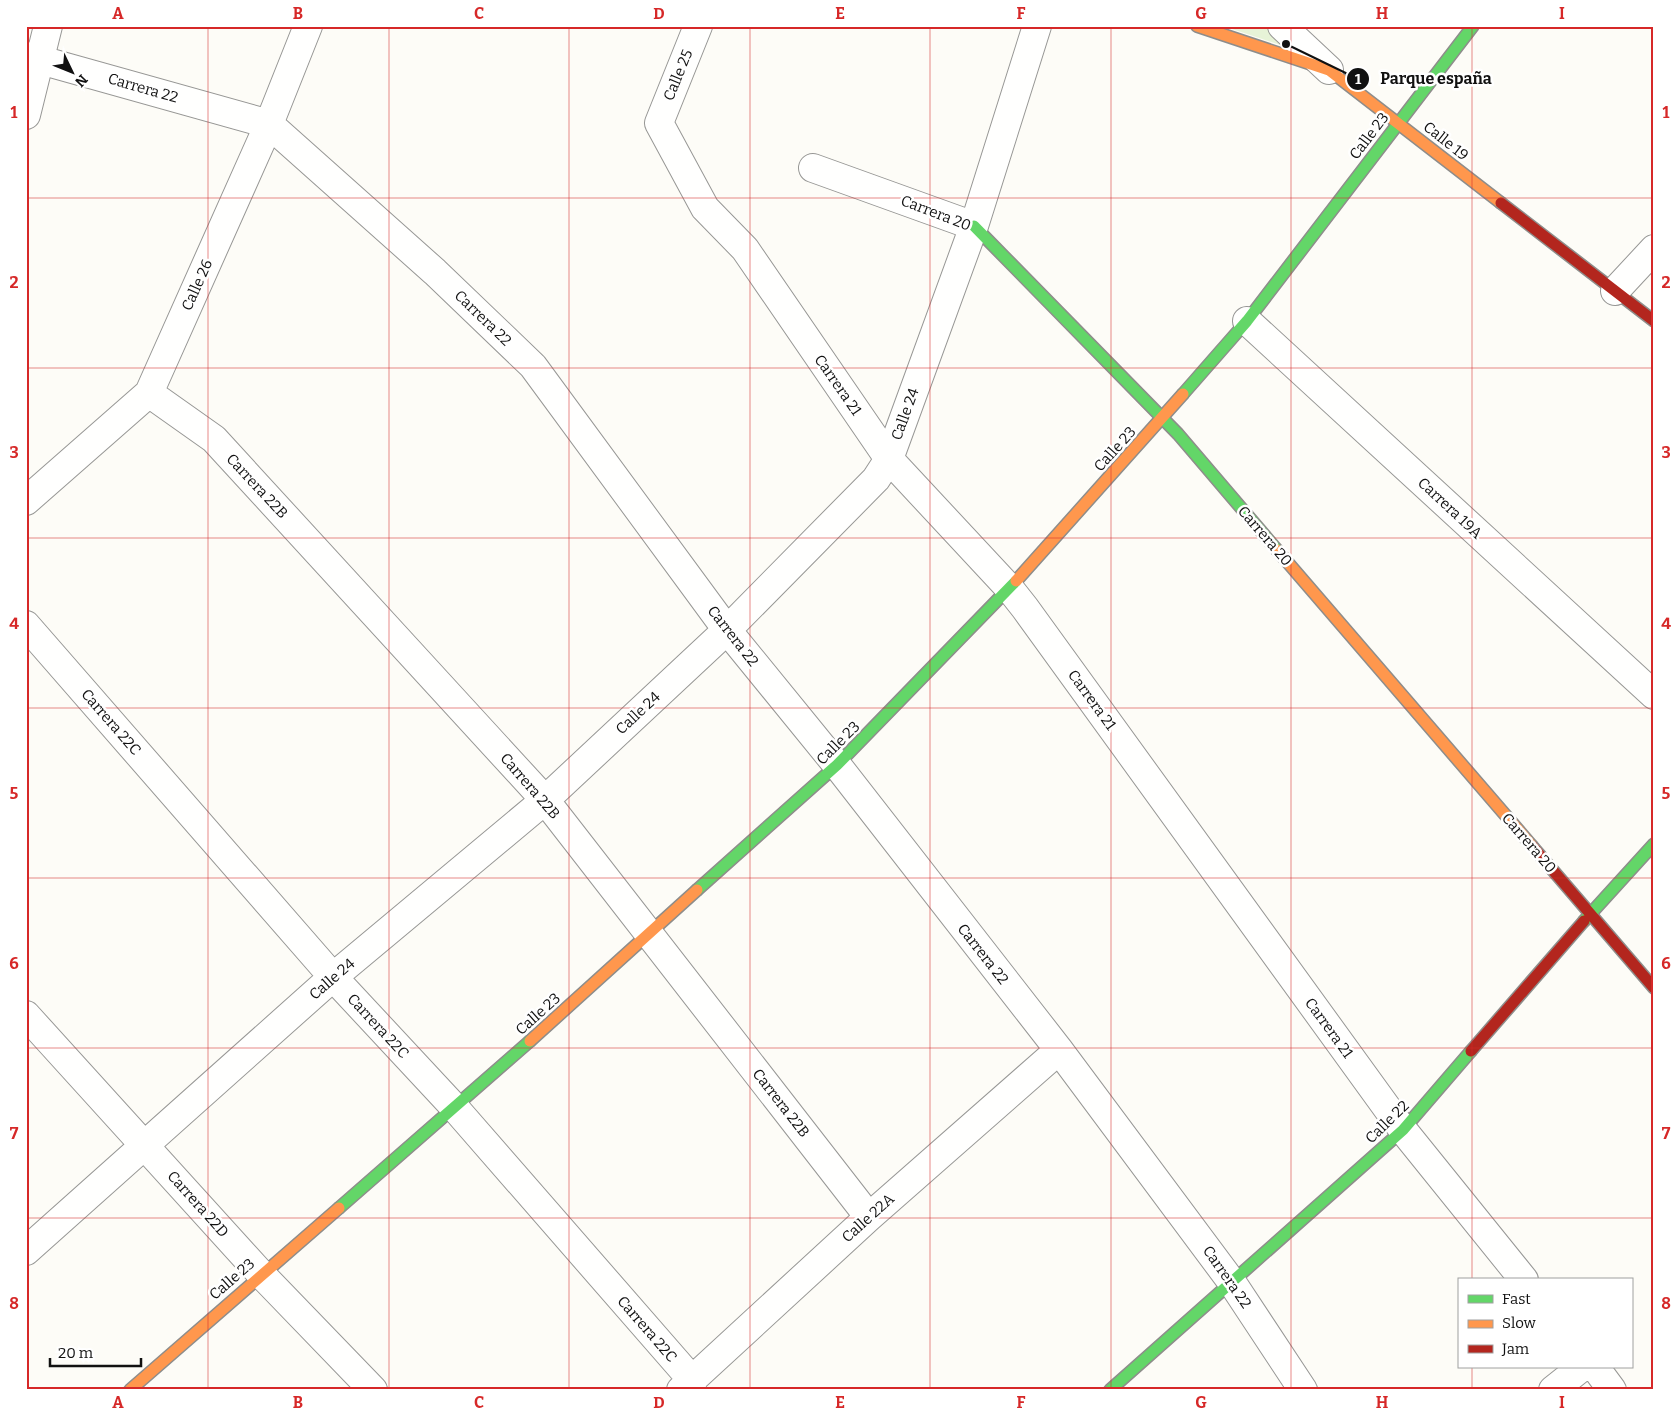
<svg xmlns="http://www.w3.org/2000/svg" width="1680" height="1416" font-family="Bitter,serif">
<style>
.green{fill:#e7f3d7}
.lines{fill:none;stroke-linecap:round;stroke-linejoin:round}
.street-casing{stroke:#979795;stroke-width:30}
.fast-casing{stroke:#8e8d8b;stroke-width:14}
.slow-casing{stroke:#8e8d8b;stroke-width:14}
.jam-casing{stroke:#8e8d8b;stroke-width:14}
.street{stroke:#fffffe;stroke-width:28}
.fast{stroke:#63d668;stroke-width:11}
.slow{stroke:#ff974d;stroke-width:11}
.jam{stroke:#b3261e;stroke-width:11}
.grid{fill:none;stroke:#d62828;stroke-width:1;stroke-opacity:0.55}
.labels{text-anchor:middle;stroke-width:5;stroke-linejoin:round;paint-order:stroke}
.street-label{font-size:15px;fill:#111;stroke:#fff}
.leader{fill:none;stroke:#111;stroke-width:2}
.callout-dot{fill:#111;stroke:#fff;stroke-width:2}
.mark-label{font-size:15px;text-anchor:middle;font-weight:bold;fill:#fff}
.callout-label{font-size:16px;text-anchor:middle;font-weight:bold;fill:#111;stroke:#fff;stroke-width:5;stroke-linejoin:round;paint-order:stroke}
.neatline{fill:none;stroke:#d62828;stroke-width:2}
.grid-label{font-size:16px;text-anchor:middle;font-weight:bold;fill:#d62828}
</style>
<rect width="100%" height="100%" fill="#fdfcf7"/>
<!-- green -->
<path class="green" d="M 1223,26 L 1276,26 L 1302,52 Z"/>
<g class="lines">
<!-- street casing -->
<g class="street-casing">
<path id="street" d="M 698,26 L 659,123 L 705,208 L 745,249 L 889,459 L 1010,589 L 1025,608 L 1403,1130 L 1524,1280
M 1282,26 L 1329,70
M 26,56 L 269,124 L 435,272 L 533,366 L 727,630 L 837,765 L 1059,1050 L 1231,1281 L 1303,1390
M 26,115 L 48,26
M 813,168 L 974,226
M 1615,291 L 1654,249
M 1247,321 L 1654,695
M 149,393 L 214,439 L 545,800 L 869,1217
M 26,501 L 149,393 L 269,124 L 308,26
M 26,625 L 333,977 L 455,1108 L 693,1381
M 26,1015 L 261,1274 L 373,1390
M 26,1251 L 333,977 L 545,800 L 727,630 L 876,479 L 889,459 L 974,226 L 1037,26
M 1595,1367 L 1612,1390
M 681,1390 L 869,1217 L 1059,1050
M 1553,1390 L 1582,1367"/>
</g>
<!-- fast casing -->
<g class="fast-casing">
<path id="fast" d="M 974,226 L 1178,434 L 1277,550
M 1183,394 L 1247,321 L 1473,26
M 697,890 L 837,765 L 1016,581
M 1584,921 L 1654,844
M 339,1208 L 530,1041
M 1110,1390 L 1403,1130 L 1471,1051"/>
</g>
<!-- slow casing -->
<g class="slow-casing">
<path id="slow" d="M 1197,26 L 1329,70 L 1501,203
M 1277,550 L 1532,846
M 1016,581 L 1183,394
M 530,1041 L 697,890
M 130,1390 L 339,1208"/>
</g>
<!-- jam casing -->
<g class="jam-casing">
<path id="jam" d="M 1501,203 L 1654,321
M 1532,846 L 1654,988
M 1471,1051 L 1584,921"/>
</g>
<!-- street -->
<use href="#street" class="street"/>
<!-- fast -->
<use href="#fast" class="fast"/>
<!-- slow -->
<use href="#slow" class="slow"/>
<!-- jam -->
<use href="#jam" class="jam"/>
</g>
<!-- grid -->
<path class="grid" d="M 208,26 L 208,1390M 389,26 L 389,1390M 569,26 L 569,1390M 750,26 L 750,1390M 930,26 L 930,1390M 1111,26 L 1111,1390M 1291,26 L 1291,1390M 1472,26 L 1472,1280M 26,198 L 1654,198M 26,368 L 1654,368M 26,538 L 1654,538M 26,708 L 1654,708M 26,878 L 1654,878M 26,1048 L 1654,1048M 26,1218 L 1654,1218M 1472,1367 L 1472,1390"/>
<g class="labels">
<!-- street labels -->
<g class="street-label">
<text transform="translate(678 75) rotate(-68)" y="5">Calle 25</text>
<text transform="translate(143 88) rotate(16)" y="5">Carrera 22</text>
<text transform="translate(1369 136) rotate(-53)" y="5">Calle 23</text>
<text transform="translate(1446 141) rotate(38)" y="5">Calle 19</text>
<text transform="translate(936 213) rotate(21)" y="5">Carrera 20</text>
<text transform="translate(197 285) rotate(-66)" y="5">Calle 26</text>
<text transform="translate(483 318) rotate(44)" y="5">Carrera 22</text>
<text transform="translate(838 385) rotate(55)" y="5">Carrera 21</text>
<text transform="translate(905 414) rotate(-70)" y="5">Calle 24</text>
<text transform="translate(1115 449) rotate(-48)" y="5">Calle 23</text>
<text transform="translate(257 486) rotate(47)" y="5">Carrera 22B</text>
<text transform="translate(1450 508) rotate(43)" y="5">Carrera 19A</text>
<text transform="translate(1265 536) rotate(49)" y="5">Carrera 20</text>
<text transform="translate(733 636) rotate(52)" y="5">Carrera 22</text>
<text transform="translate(1092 700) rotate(54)" y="5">Carrera 21</text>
<text transform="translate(638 713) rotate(-43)" y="5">Calle 24</text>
<text transform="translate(111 722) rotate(49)" y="5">Carrera 22C</text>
<text transform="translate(838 743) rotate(-45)" y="5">Calle 23</text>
<text transform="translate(530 786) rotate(49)" y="5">Carrera 22B</text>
<text transform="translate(1529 843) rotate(49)" y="5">Carrera 20</text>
<text transform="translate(983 954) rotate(52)" y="5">Carrera 22</text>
<text transform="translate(332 979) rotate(-41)" y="5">Calle 24</text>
<text transform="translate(538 1014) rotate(-42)" y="5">Calle 23</text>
<text transform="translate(378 1026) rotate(47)" y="5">Carrera 22C</text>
<text transform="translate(1329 1028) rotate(54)" y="5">Carrera 21</text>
<text transform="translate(781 1103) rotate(52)" y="5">Carrera 22B</text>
<text transform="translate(1387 1122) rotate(-44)" y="5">Calle 22</text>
<text transform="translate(198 1204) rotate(48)" y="5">Carrera 22D</text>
<text transform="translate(868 1218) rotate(-42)" y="5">Calle 22A</text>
<text transform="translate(1227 1277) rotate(55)" y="5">Carrera 22</text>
<text transform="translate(232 1279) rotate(-41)" y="5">Calle 23</text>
<text transform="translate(647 1329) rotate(49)" y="5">Carrera 22C</text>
</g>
</g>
<!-- callouts -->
<path class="leader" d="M1286 44L1358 79"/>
<g class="callout-dot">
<circle cx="1286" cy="44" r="5"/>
<circle cx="1358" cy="79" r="12"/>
</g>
<g class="mark-label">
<text x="1358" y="84">1</text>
</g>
<g class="callout-label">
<text x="1436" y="84">Parque españa</text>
</g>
<!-- border -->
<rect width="1680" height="1416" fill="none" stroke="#ffffff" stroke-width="55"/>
<!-- legend -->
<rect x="1458" y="1278" width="175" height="90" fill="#ffffff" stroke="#a0a0a0"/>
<rect x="1468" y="1295" width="25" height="8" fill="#63d668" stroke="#a0a0a0"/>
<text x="1502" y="1304" font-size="15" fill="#111111">Fast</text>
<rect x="1468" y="1320" width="25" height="8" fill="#ff974d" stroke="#a0a0a0"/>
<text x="1502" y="1328" font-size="15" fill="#111111">Slow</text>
<rect x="1468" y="1345" width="25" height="8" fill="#b3261e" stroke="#a0a0a0"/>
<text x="1502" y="1354" font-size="15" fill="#111111">Jam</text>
<!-- north arrow -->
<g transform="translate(72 72) rotate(133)" stroke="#ffffff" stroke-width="4" paint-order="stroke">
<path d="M0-4L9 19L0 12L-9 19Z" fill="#111111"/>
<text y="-8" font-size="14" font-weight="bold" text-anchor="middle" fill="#111111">N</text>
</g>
<!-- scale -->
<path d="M50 1358v8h91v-8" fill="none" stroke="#111111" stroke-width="2.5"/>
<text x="58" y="1358" font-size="15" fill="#111111" stroke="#ffffff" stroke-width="4" paint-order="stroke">20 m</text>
<rect x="28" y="28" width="1624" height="1360" class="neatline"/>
<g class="grid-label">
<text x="118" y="19">A</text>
<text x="298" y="19">B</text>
<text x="479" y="19">C</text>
<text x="659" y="19">D</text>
<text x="840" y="19">E</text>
<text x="1021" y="19">F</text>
<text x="1201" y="19">G</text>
<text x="1382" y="19">H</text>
<text x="1562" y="19">I</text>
<text x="14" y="118">1</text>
<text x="1666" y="118">1</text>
<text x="14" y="288">2</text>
<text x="1666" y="288">2</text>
<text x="14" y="458">3</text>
<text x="1666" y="458">3</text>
<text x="14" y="629">4</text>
<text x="1666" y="629">4</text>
<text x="14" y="799">5</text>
<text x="1666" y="799">5</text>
<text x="14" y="969">6</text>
<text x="1666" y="969">6</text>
<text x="14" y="1139">7</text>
<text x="1666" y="1139">7</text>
<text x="14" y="1309">8</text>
<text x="1666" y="1309">8</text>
<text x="118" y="1408">A</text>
<text x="298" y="1408">B</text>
<text x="479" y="1408">C</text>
<text x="659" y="1408">D</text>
<text x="840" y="1408">E</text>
<text x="1021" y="1408">F</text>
<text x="1201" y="1408">G</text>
<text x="1382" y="1408">H</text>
<text x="1562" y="1408">I</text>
</g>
</svg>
